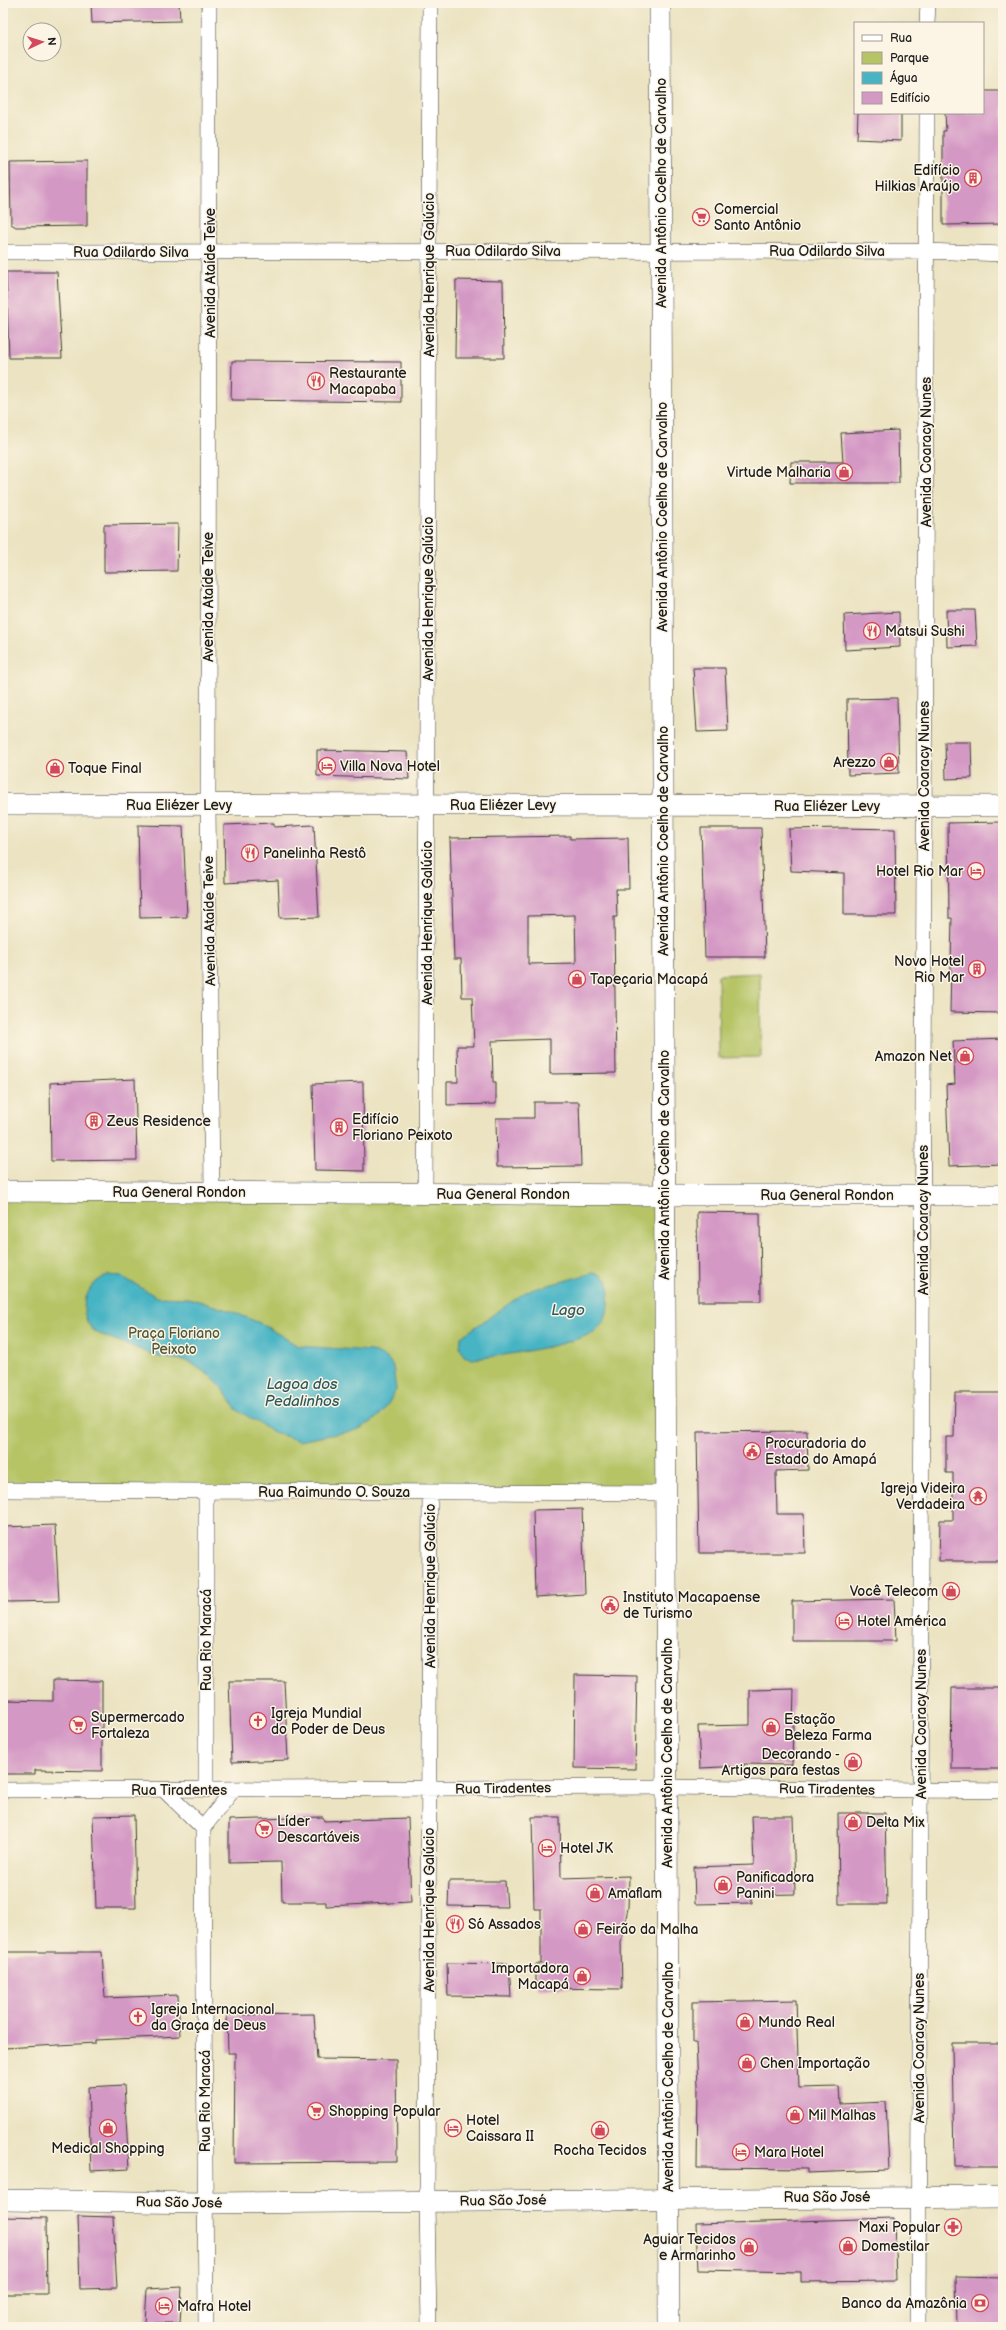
<svg xmlns="http://www.w3.org/2000/svg" width="1006" height="2330" font-family="'Balsamiq Sans',sans-serif">
<style>
.green{fill:#b6c466;stroke:#697041}
.water{fill:#47b4c4;stroke:#326870}
.building{fill:#d498c5;fill-rule:evenodd}
.lines{fill:none;stroke-linecap:round;stroke-linejoin:round}
.street-casing{stroke:#3b3a35;stroke-width:16}
.secondary-casing{stroke:#3b3a35;stroke-width:22}
.street{stroke:#fff;stroke-width:15}
.secondary{stroke:#fff;stroke-width:21}
.labels{text-anchor:middle;stroke-width:3;stroke-linejoin:round;paint-order:stroke}
.poi-label{font-size:14px;fill:#1c1c1c;stroke:#fcf5e5;text-anchor:start}
.street-label{font-size:14px;fill:#1c1c1c;stroke:#fcf5e5}
.park-label{font-size:14px;fill:#525736;stroke:#fcf5e5}
.water-label{font-size:15px;font-style:italic;fill:#2d595f;stroke:#fcf5e5}
</style>
<rect width="100%" height="100%" fill="#fcf5e5"/>
<filter id="ink" filterUnits="userSpaceOnUse"><feTurbulence type="fractalNoise" baseFrequency=".025" numOctaves="2"/><feDisplacementMap in="SourceGraphic" scale="8" xChannelSelector="R" yChannelSelector="G"/><feConvolveMatrix kernelMatrix="1 2 1 2 8 2 1 2 1" color-interpolation-filters="sRGB"/></filter>
<filter id="wash" filterUnits="userSpaceOnUse"><feTurbulence type="fractalNoise" baseFrequency=".012" numOctaves="4" result="noise"/><feDisplacementMap in="SourceGraphic" scale="16" xChannelSelector="R" yChannelSelector="G"/><feGaussianBlur stdDeviation="0.9" result="paint"/><feColorMatrix in="noise" values="0 0 0 0 0 0 0 0 0 0 0 0 0 0 0 0 0 1.4 0 .05"/><feComposite in="paint" operator="in"/></filter>
<g filter="url(#wash)">
<rect width="100%" height="100%" fill="#ebe3c1"/>
<!-- green -->
<path class="green" d="M 760,973 L 761,1057 L 719,1058 L 718,975 Z
M 3,1191 L 664,1195 L 666,1493 L 3,1490 Z"/>
<!-- water -->
<path class="water" d="M 593,1273 C 603,1274 610,1280 609,1291 C 608,1299 609,1314 604,1321 C 602,1324 598,1329 594,1332 C 569,1346 502,1356 472,1359 L 464,1356 L 460,1348 L 461,1337 L 527,1291 Z
M 108,1275 L 121,1276 L 157,1297 L 189,1298 L 231,1311 L 262,1324 L 298,1346 L 371,1351 L 387,1358 L 393,1366 L 396,1390 L 384,1411 L 373,1421 L 357,1430 L 299,1441 L 274,1432 L 237,1410 L 216,1380 L 188,1361 L 159,1357 L 97,1333 C 74,1316 84,1284 108,1275 Z"/>
<g id="blocks">
<!-- building -->
<path class="building" d="M 91,3 L 179,3 L 180,21 L 92,23 Z
M 983,91 L 1003,91 L 1003,224 L 943,225 L 943,131 L 946,131 L 945,113 L 983,113 Z
M 858,113 L 901,113 L 901,141 L 857,139 Z
M 87,161 L 87,226 L 16,227 L 11,224 L 10,162 Z
M 6,272 L 57,272 L 62,358 L 9,358 Z
M 456,280 L 503,281 L 504,358 L 455,358 Z
M 232,361 L 401,362 L 401,402 L 231,400 Z
M 898,430 L 899,483 L 790,483 L 791,462 L 843,462 L 841,433 Z
M 178,524 L 177,571 L 104,572 L 104,525 Z
M 946,610 L 975,610 L 977,646 L 947,647 Z
M 899,612 L 900,647 L 845,650 L 844,615 Z
M 693,668 L 725,668 L 728,731 L 697,732 Z
M 897,698 L 899,773 L 848,775 L 847,699 Z
M 945,742 L 971,742 L 972,778 L 946,779 Z
M 317,750 L 407,752 L 409,779 L 317,776 Z
M 1003,822 L 1003,1013 L 950,1012 L 952,918 L 949,918 L 948,823 Z
M 274,823 L 274,827 L 314,825 L 319,917 L 280,918 L 278,880 L 225,883 L 224,825 Z
M 138,825 L 183,826 L 187,917 L 140,918 Z
M 701,828 L 761,828 L 765,957 L 705,957 Z
M 844,828 L 895,829 L 896,915 L 844,915 L 844,873 L 791,871 L 789,829 Z
M 570,836 L 570,839 L 628,838 L 629,889 L 616,889 L 617,917 L 614,917 L 616,1073 L 550,1074 L 550,1039 L 492,1041 L 493,1082 L 496,1082 L 496,1104 L 447,1105 L 447,1082 L 458,1082 L 457,1046 L 474,1046 L 472,997 L 462,997 L 461,959 L 454,959 L 450,838 ZM 575,915 L 576,963 L 528,964 L 528,916 Z
M 1003,1039 L 1003,1164 L 949,1166 L 946,1085 L 955,1084 L 953,1041 Z
M 135,1079 L 137,1160 L 51,1161 L 50,1083 Z
M 363,1082 L 364,1171 L 315,1170 L 313,1084 Z
M 534,1102 L 579,1102 L 581,1166 L 497,1167 L 496,1118 L 534,1118 Z
M 697,1212 L 760,1213 L 761,1301 L 698,1301 Z
M 955,1393 L 1003,1393 L 1003,1561 L 939,1561 L 940,1520 L 953,1520 L 953,1473 L 946,1473 L 946,1437 L 954,1437 Z
M 807,1431 L 808,1470 L 776,1471 L 777,1514 L 804,1514 L 805,1553 L 699,1553 L 697,1432 Z
M 582,1509 L 585,1594 L 535,1597 L 533,1510 Z
M 55,1525 L 59,1601 L 7,1602 L 4,1527 Z
M 894,1599 L 896,1641 L 792,1641 L 792,1601 Z
M 575,1675 L 637,1676 L 635,1769 L 574,1768 Z
M 53,1680 L 102,1681 L 102,1771 L 35,1770 L 35,1774 L 3,1774 L 3,1700 L 53,1701 Z
M 229,1681 L 284,1681 L 288,1760 L 232,1762 Z
M 952,1688 L 1001,1688 L 1000,1769 L 951,1769 Z
M 794,1689 L 792,1765 L 744,1764 L 744,1766 L 700,1768 L 698,1726 L 750,1725 L 750,1690 Z
M 838,1813 L 885,1813 L 887,1904 L 839,1904 Z
M 134,1815 L 136,1908 L 96,1908 L 93,1816 Z
M 752,1816 L 793,1816 L 795,1894 L 752,1895 L 752,1903 L 695,1904 L 694,1867 L 754,1865 Z
M 323,1817 L 324,1821 L 408,1818 L 411,1902 L 326,1906 L 326,1902 L 282,1902 L 281,1862 L 229,1863 L 229,1820 Z
M 532,1817 L 560,1817 L 561,1878 L 629,1876 L 628,1908 L 621,1943 L 622,1989 L 536,1988 L 536,1964 L 541,1964 L 541,1909 L 534,1909 Z
M 449,1881 L 505,1881 L 507,1907 L 448,1906 Z
M 3,1952 L 102,1952 L 105,1998 L 178,1995 L 180,2036 L 95,2040 L 95,2043 L 4,2048 Z
M 447,1963 L 509,1964 L 511,1997 L 448,1996 Z
M 796,2000 L 799,2088 L 839,2087 L 840,2104 L 886,2102 L 889,2170 L 807,2173 L 807,2169 L 697,2168 L 698,2086 L 696,2042 L 693,2042 L 693,2002 Z
M 314,2014 L 317,2059 L 396,2060 L 397,2162 L 234,2163 L 235,2053 L 228,2053 L 227,2015 Z
M 952,2043 L 1003,2043 L 1003,2166 L 954,2166 Z
M 124,2085 L 129,2169 L 91,2171 L 88,2087 Z
M 78,2216 L 113,2217 L 117,2288 L 80,2289 Z
M 3,2217 L 46,2218 L 47,2294 L 3,2294 Z
M 894,2218 L 896,2281 L 801,2282 L 801,2272 L 698,2270 L 696,2224 Z
M 956,2277 L 1003,2278 L 1003,2327 L 957,2327 Z
M 182,2287 L 180,2323 L 145,2323 L 147,2289 Z"/>
</g>
</g>
<g filter="url(#ink)">
<use href="#blocks" fill-opacity="0" stroke="#3b3a35" stroke-width="1"/>
<g class="lines">
<!-- street casing -->
<g class="street-casing">
<path id="street" d="M 209,3 L 208,805 L 212,1192
M 927,23 L 928,3
M 3,252 L 926,251 L 1003,254
M 425,1194 L 430,3
M 3,1490 L 666,1493
M 3,1790 L 667,1787 L 1003,1791
M 164,1790 L 203,1828
M 206,1790 L 206,1491
M 206,2327 L 203,1828 L 233,1790
M 429,2327 L 427,2201 L 430,1492
M 918,2327 L 927,113"/>
</g>
<!-- secondary casing -->
<g class="secondary-casing">
<path id="secondary" d="M 660,3 L 669,2327
M 3,804 L 1003,806
M 3,1191 L 664,1195 L 1003,1195
M 3,2200 L 206,2203 L 1003,2197"/>
</g>
<!-- street -->
<use href="#street" class="street"/>
<!-- secondary -->
<use href="#secondary" class="secondary"/>
</g>
</g>
<!-- icons -->
<defs>
<g id="building-ring" transform="scale(0.9)"><circle r="9.5" fill="#fcf5e5" stroke="#d1495b" stroke-width="1.5"/><path d="M-4-6H4V6H1V3H-1V6H-4ZM-2.5-4.3h1.7v1.8h-1.7ZM.8-4.3h1.7v1.8H.8ZM-2.5-1h1.7V.8h-1.7ZM.8-1h1.7V.8H.8Z" fill="#d1495b"/></g>
<g id="supermarket-ring" transform="scale(0.9)"><circle r="9.5" fill="#fcf5e5" stroke="#d1495b" stroke-width="1.5"/><path d="M-6-5.5h2.5l.6 2H6L4.5 2H-2.5L-4.4-4H-6ZM-1.5 3.2a1.3 1.3 0 1 0 .1 0ZM3 3.2a1.3 1.3 0 1 0 .1 0Z" fill="#d1495b"/></g>
<g id="restaurant-ring" transform="scale(0.9)"><circle r="9.5" fill="#fcf5e5" stroke="#d1495b" stroke-width="1.5"/><path d="M-5-6h1v4h1v-4h1v4h1v-4h1v5L-1.5 .5V6h-2V.5L-5-1ZM5-6V6H3V1.5H1.5Q1.5-4 5-6Z" fill="#d1495b"/></g>
<g id="shop-ring" transform="scale(0.9)"><circle r="9.5" fill="#fcf5e5" stroke="#d1495b" stroke-width="1.5"/><path d="M-5-2.5h2.3a2.7 3.5 0 0 1 5.4 0H5L5.5 6h-11ZM-1.5-2.5h3a1.5 2.3 0 0 0-3 0Z" fill="#d1495b"/></g>
<g id="hotel-ring" transform="scale(0.9)"><circle r="9.5" fill="#fcf5e5" stroke="#d1495b" stroke-width="1.5"/><path d="M-6-4.5h1.5V1H6V5H4.5V3h-9V5H-6ZM-4 0a1.8 1.8 0 1 1 3.6 0ZM.5 0V-2.5h3Q6-2.5 6 0Z" fill="#d1495b"/></g>
<g id="civic-ring" transform="scale(0.9)"><circle r="9.5" fill="#fcf5e5" stroke="#d1495b" stroke-width="1.5"/><path d="M-.6-6.5H3V-4.5H.6V-3L4-1V1h2V6H-6V1h2V-1L-.6-3ZM-1.2 2.5V6h2.4V2.5Z" fill="#d1495b"/></g>
<g id="temple-ring" transform="scale(0.9)"><circle r="9.5" fill="#fcf5e5" stroke="#d1495b" stroke-width="1.5"/><path d="M0-6L5-2H3V0L6.5 2.5H4V6H1.5V3h-3V6H-4V2.5H-6.5L-3 0V-2H-5Z" fill="#d1495b"/></g>
<g id="church-ring" transform="scale(0.9)"><circle r="9.5" fill="#fcf5e5" stroke="#d1495b" stroke-width="1.5"/><path d="M-1.2-6h2.4v3.5h3.3v2.4h-3.3V6h-2.4V-.1h-3.3v-2.4h3.3Z" fill="#d1495b"/></g>
<g id="pharmacy-ring" transform="scale(0.9)"><circle r="9.5" fill="#fcf5e5" stroke="#d1495b" stroke-width="1.5"/><path d="M-2-6h4v4h4v4h-4v4h-4v-4h-4v-4h4Z" fill="#d1495b"/></g>
<g id="bank-ring" transform="scale(0.9)"><circle r="9.5" fill="#fcf5e5" stroke="#d1495b" stroke-width="1.5"/><path d="M-6-4H6V4H-6ZM0-2.3a2.3 2.3 0 1 0 0 4.6a2.3 2.3 0 1 0 0-4.6Z" fill="#d1495b"/></g>
</defs>
<g fill-rule="evenodd">
<use href="#building-ring" x="973" y="178"/>
<use href="#supermarket-ring" x="701" y="217"/>
<use href="#restaurant-ring" x="316" y="381"/>
<use href="#shop-ring" x="844" y="472"/>
<use href="#restaurant-ring" x="872" y="631"/>
<use href="#shop-ring" x="889" y="762"/>
<use href="#hotel-ring" x="327" y="766"/>
<use href="#shop-ring" x="55" y="768"/>
<use href="#restaurant-ring" x="250" y="853"/>
<use href="#hotel-ring" x="976" y="871"/>
<use href="#building-ring" x="977" y="969"/>
<use href="#shop-ring" x="577" y="979"/>
<use href="#shop-ring" x="965" y="1056"/>
<use href="#building-ring" x="94" y="1121"/>
<use href="#building-ring" x="339" y="1127"/>
<use href="#civic-ring" x="752" y="1451"/>
<use href="#temple-ring" x="978" y="1496"/>
<use href="#shop-ring" x="951" y="1591"/>
<use href="#civic-ring" x="610" y="1605"/>
<use href="#hotel-ring" x="844" y="1621"/>
<use href="#church-ring" x="258" y="1721"/>
<use href="#supermarket-ring" x="78" y="1725"/>
<use href="#shop-ring" x="771" y="1727"/>
<use href="#shop-ring" x="853" y="1762"/>
<use href="#shop-ring" x="853" y="1822"/>
<use href="#supermarket-ring" x="264" y="1829"/>
<use href="#hotel-ring" x="547" y="1848"/>
<use href="#shop-ring" x="723" y="1885"/>
<use href="#shop-ring" x="595" y="1893"/>
<use href="#restaurant-ring" x="455" y="1924"/>
<use href="#shop-ring" x="583" y="1929"/>
<use href="#shop-ring" x="582" y="1976"/>
<use href="#church-ring" x="138" y="2017"/>
<use href="#shop-ring" x="745" y="2022"/>
<use href="#shop-ring" x="747" y="2063"/>
<use href="#supermarket-ring" x="316" y="2111"/>
<use href="#shop-ring" x="795" y="2115"/>
<use href="#shop-ring" x="108" y="2128"/>
<use href="#hotel-ring" x="453" y="2128"/>
<use href="#shop-ring" x="600" y="2130"/>
<use href="#hotel-ring" x="741" y="2152"/>
<use href="#pharmacy-ring" x="953" y="2227"/>
<use href="#shop-ring" x="848" y="2246"/>
<use href="#shop-ring" x="749" y="2247"/>
<use href="#bank-ring" x="980" y="2303"/>
<use href="#hotel-ring" x="164" y="2306"/>
</g>
<g class="labels">
<!-- poi labels -->
<g class="poi-label">
<text x="960" y="175" text-anchor="end">Edifício<tspan x="960" dy="16">Hilkias Araújo</tspan></text>
<text x="714" y="214">Comercial<tspan x="714" dy="16">Santo Antônio</tspan></text>
<text x="329" y="378">Restaurante<tspan x="329" dy="16">Macapaba</tspan></text>
<text x="831" y="477" text-anchor="end">Virtude Malharia</text>
<text x="885" y="636">Matsui Sushi</text>
<text x="876" y="767" text-anchor="end">Arezzo</text>
<text x="340" y="771">Villa Nova Hotel</text>
<text x="68" y="773">Toque Final</text>
<text x="263" y="858">Panelinha Restô</text>
<text x="963" y="876" text-anchor="end">Hotel Rio Mar</text>
<text x="964" y="966" text-anchor="end">Novo Hotel<tspan x="964" dy="16">Rio Mar</tspan></text>
<text x="590" y="984">Tapeçaria Macapá</text>
<text x="952" y="1061" text-anchor="end">Amazon Net</text>
<text x="352" y="1124">Edifício<tspan x="352" dy="16">Floriano Peixoto</tspan></text>
<text x="107" y="1126">Zeus Residence</text>
<text x="765" y="1448">Procuradoria do<tspan x="765" dy="16">Estado do Amapá</tspan></text>
<text x="965" y="1493" text-anchor="end">Igreja Videira<tspan x="965" dy="16">Verdadeira</tspan></text>
<text x="938" y="1596" text-anchor="end">Você Telecom</text>
<text x="623" y="1602">Instituto Macapaense<tspan x="623" dy="16">de Turismo</tspan></text>
<text x="857" y="1626">Hotel América</text>
<text x="271" y="1718">Igreja Mundial<tspan x="271" dy="16">do Poder de Deus</tspan></text>
<text x="91" y="1722">Supermercado<tspan x="91" dy="16">Fortaleza</tspan></text>
<text x="784" y="1724">Estação<tspan x="784" dy="16">Beleza Farma</tspan></text>
<text x="840" y="1759" text-anchor="end">Decorando -<tspan x="840" dy="16">Artigos para festas</tspan></text>
<text x="277" y="1826">Líder<tspan x="277" dy="16">Descartáveis</tspan></text>
<text x="866" y="1827">Delta Mix</text>
<text x="560" y="1853">Hotel JK</text>
<text x="736" y="1882">Panificadora<tspan x="736" dy="16">Panini</tspan></text>
<text x="608" y="1898">Amaflam</text>
<text x="468" y="1929">Só Assados</text>
<text x="596" y="1934">Feirão da Malha</text>
<text x="569" y="1973" text-anchor="end">Importadora<tspan x="569" dy="16">Macapá</tspan></text>
<text x="151" y="2014">Igreja Internacional<tspan x="151" dy="16">da Graça de Deus</tspan></text>
<text x="758" y="2027">Mundo Real</text>
<text x="760" y="2068">Chen Importação</text>
<text x="329" y="2116">Shopping Popular</text>
<text x="808" y="2120">Mil Malhas</text>
<text x="466" y="2125">Hotel<tspan x="466" dy="16">Caissara II</tspan></text>
<text x="108" y="2153" text-anchor="middle">Medical Shopping</text>
<text x="600" y="2155" text-anchor="middle">Rocha Tecidos</text>
<text x="754" y="2157">Mara Hotel</text>
<text x="940" y="2232" text-anchor="end">Maxi Popular</text>
<text x="736" y="2244" text-anchor="end">Aguiar Tecidos<tspan x="736" dy="16">e Armarinho</tspan></text>
<text x="861" y="2251">Domestilar</text>
<text x="967" y="2308" text-anchor="end">Banco da Amazônia</text>
<text x="177" y="2311">Mafra Hotel</text>
</g>
<!-- street labels -->
<g class="street-label">
<text transform="translate(661 193) rotate(-90)" y="5">Avenida Antônio Coelho de Carvalho</text>
<text x="503" y="256">Rua Odilardo Silva</text>
<text x="827" y="256">Rua Odilardo Silva</text>
<text x="131" y="257">Rua Odilardo Silva</text>
<text transform="translate(210 273) rotate(-90)" y="5">Avenida Ataíde Teive</text>
<text transform="translate(429 275) rotate(-90)" y="5">Avenida Henrique Galúcio</text>
<text transform="translate(926 452) rotate(-90)" y="5">Avenida Coaracy Nunes</text>
<text transform="translate(662 517) rotate(-90)" y="5">Avenida Antônio Coelho de Carvalho</text>
<text transform="translate(208 597) rotate(-90)" y="5">Avenida Ataíde Teive</text>
<text transform="translate(428 599) rotate(-90)" y="5">Avenida Henrique Galúcio</text>
<text transform="translate(924 776) rotate(-90)" y="5">Avenida Coaracy Nunes</text>
<text x="179" y="810">Rua Eliézer Levy</text>
<text x="503" y="810">Rua Eliézer Levy</text>
<text x="827" y="811">Rua Eliézer Levy</text>
<text transform="translate(663 841) rotate(-90)" y="5">Avenida Antônio Coelho de Carvalho</text>
<text transform="translate(209 921) rotate(-91)" y="5">Avenida Ataíde Teive</text>
<text transform="translate(427 923) rotate(-90)" y="5">Avenida Henrique Galúcio</text>
<text transform="translate(664 1165) rotate(-90)" y="5">Avenida Antônio Coelho de Carvalho</text>
<text x="179" y="1197">Rua General Rondon</text>
<text x="503" y="1199">Rua General Rondon</text>
<text x="827" y="1200">Rua General Rondon</text>
<text transform="translate(923 1220) rotate(-90)" y="5">Avenida Coaracy Nunes</text>
<text x="334" y="1497">Rua Raimundo O. Souza</text>
<text transform="translate(430 1586) rotate(-90)" y="5">Avenida Henrique Galúcio</text>
<text transform="translate(206 1640) rotate(-90)" y="5">Rua Rio Maracá</text>
<text transform="translate(921 1724) rotate(-90)" y="5">Avenida Coaracy Nunes</text>
<text transform="translate(667 1753) rotate(-90)" y="5">Avenida Antônio Coelho de Carvalho</text>
<text transform="translate(503 1788) rotate(-1)" y="5">Rua Tiradentes</text>
<text transform="translate(827 1789) rotate(1)" y="5">Rua Tiradentes</text>
<text x="179" y="1795">Rua Tiradentes</text>
<text transform="translate(429 1910) rotate(-90)" y="5">Avenida Henrique Galúcio</text>
<text transform="translate(919 2048) rotate(-90)" y="5">Avenida Coaracy Nunes</text>
<text transform="translate(668 2077) rotate(-90)" y="5">Avenida Antônio Coelho de Carvalho</text>
<text transform="translate(205 2101) rotate(-90)" y="5">Rua Rio Maracá</text>
<text x="827" y="2202">Rua São José</text>
<text transform="translate(503 2200) rotate(-1)" y="5">Rua São José</text>
<text transform="translate(179 2202) rotate(1)" y="5">Rua São José</text>
</g>
<!-- park labels -->
<g class="park-label">
<text x="174" y="1338">Praça Floriano<tspan x="174" dy="16">Peixoto</tspan></text>
</g>
<!-- water labels -->
<g class="water-label">
<text x="568" y="1315">Lago</text>
<text x="302" y="1389">Lagoa dos<tspan x="302" dy="17">Pedalinhos</tspan></text>
</g>
</g>
<!-- margin -->
<rect width="1006" height="2330" fill="none" stroke="#fcf5e5" stroke-width="16"/>
<!-- legend -->
<rect x="854" y="22" width="130" height="92" fill="#fcf5e5" stroke="#a29e95"/>
<rect x="862" y="35" width="20" height="6" fill="#ffffff" stroke="#a29e95"/>
<text x="890" y="42" font-size="12" fill="#1c1c1c">Rua</text>
<rect x="862" y="52" width="20" height="12" fill="#b6c466" stroke="#a29e95"/>
<text x="890" y="62" font-size="12" fill="#1c1c1c">Parque</text>
<rect x="862" y="72" width="20" height="12" fill="#47b4c4" stroke="#a29e95"/>
<text x="890" y="82" font-size="12" fill="#1c1c1c">Água</text>
<rect x="862" y="92" width="20" height="12" fill="#d498c5" stroke="#a29e95"/>
<text x="890" y="102" font-size="12" fill="#1c1c1c">Edifício</text>
<!-- north arrow -->
<g transform="translate(42 42) rotate(86)"><circle r="19" fill="#fcf5e5" stroke="#a29e95"/>
<path d="M0-3L7 15L0 10L-7 15Z" fill="#d1495b"/>
<text y="-6" font-size="11" font-weight="bold" text-anchor="middle" fill="#1c1c1c">N</text>
</g>
</svg>
